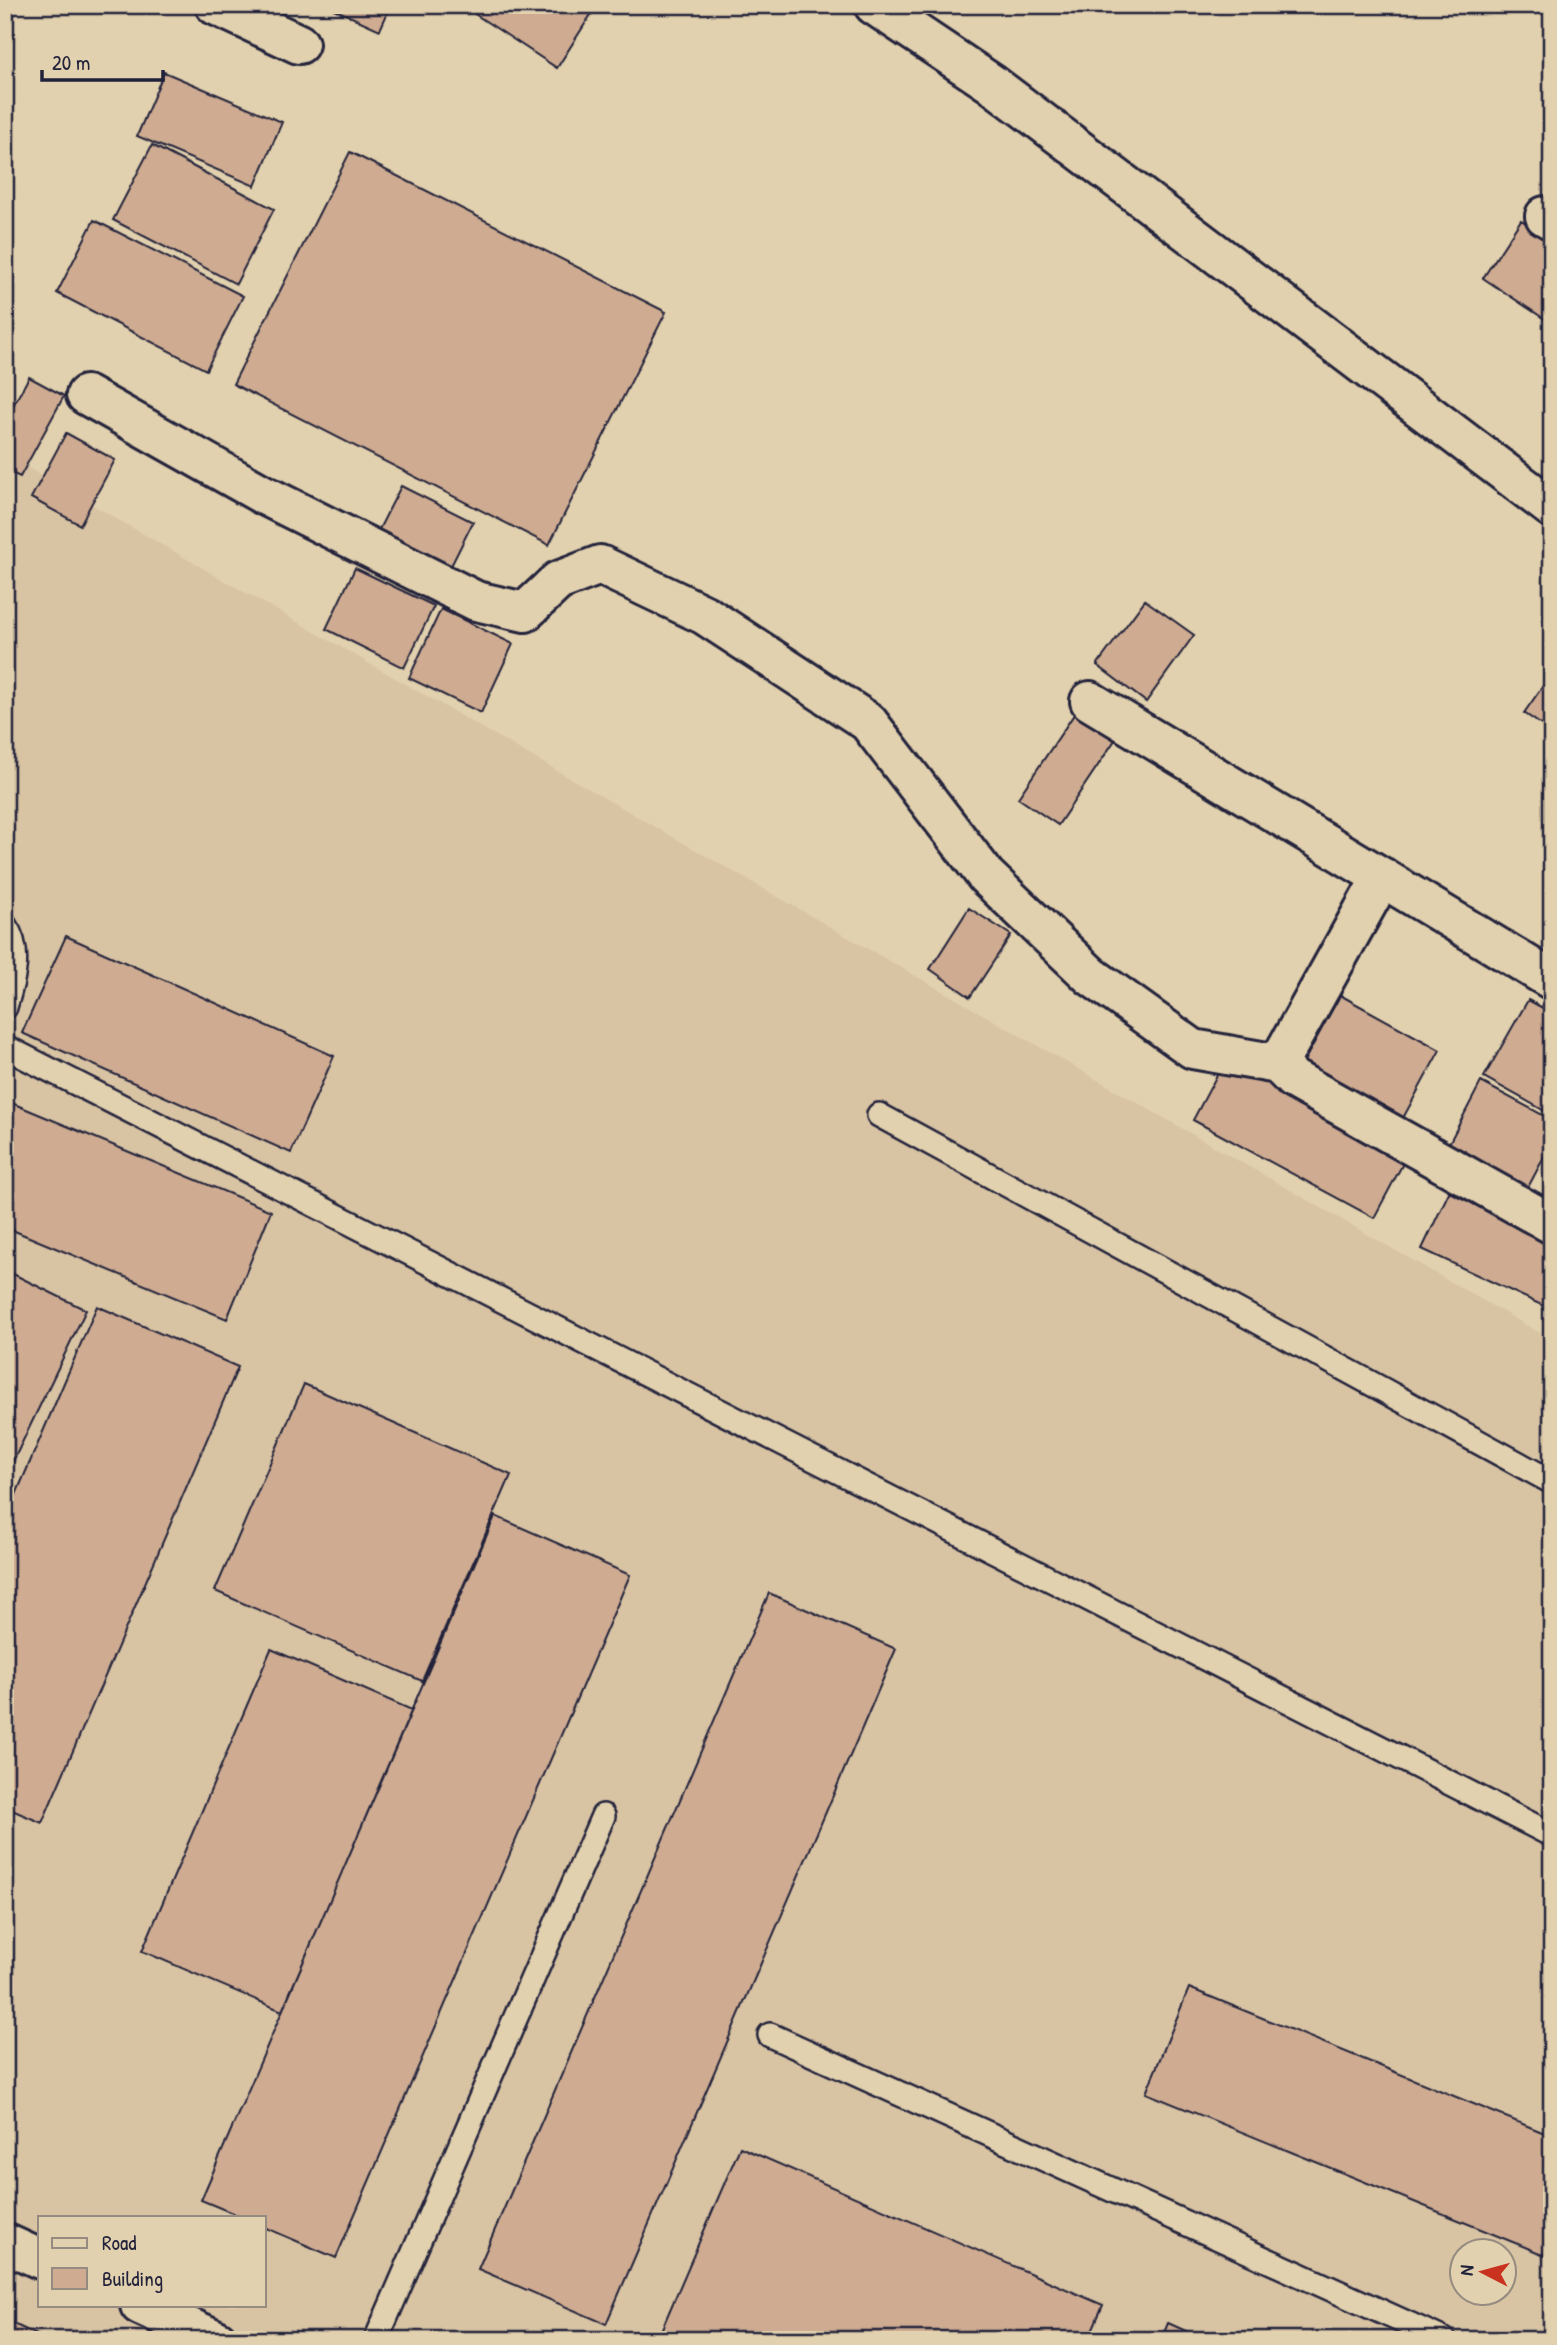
<svg xmlns="http://www.w3.org/2000/svg" width="1557" height="2345" font-family="'Patrick Hand',sans-serif">
<style>
.built{fill:#d8c3a3;fill-rule:evenodd}
.building{fill:#cfac91;stroke:#22223b;stroke-width:2}
.lines{fill:none;stroke-linecap:round;stroke-linejoin:round}
.service-casing{stroke:#22223b;stroke-width:28}
.minor-casing{stroke:#22223b;stroke-width:44}
.tertiary-casing{stroke:#22223b;stroke-width:44}
.service{stroke:#e2d1ae;stroke-width:23}
.minor{stroke:#e2d1ae;stroke-width:38}
.tertiary{stroke:#e2d1ae;stroke-width:38}
</style>
<rect width="100%" height="100%" fill="#e2d1ae"/>
<filter id="ink" filterUnits="userSpaceOnUse"><feTurbulence type="fractalNoise" baseFrequency=".0143" numOctaves="2"/><feDisplacementMap in="SourceGraphic" scale="14" xChannelSelector="R" yChannelSelector="G"/><feConvolveMatrix kernelMatrix="1 2 1 2 8 2 1 2 1" color-interpolation-filters="sRGB"/></filter>
<g filter="url(#ink)">
<!-- built -->
<path class="built" d="M 5,455 L 1552,1340 L 1552,2340 L 5,2340 ZM 40,2217 L 264,2217 L 264,2305 L 40,2305 ZM 1462,2250 L 1504,2250 L 1504,2292 L 1462,2292 Z"/>
<!-- building -->
<path class="building" d="M 325,5 L 391,5 L 380,30 Z
M 461,5 L 597,5 L 557,68 Z
M 164,72 L 282,122 L 255,186 L 137,136 Z
M 152,145 L 274,209 L 236,284 L 113,220 Z
M 350,152 L 666,312 L 549,545 L 233,384 Z
M 94,220 L 243,296 L 206,370 L 57,293 Z
M 1521,220 L 1552,240 L 1552,324 L 1483,278 Z
M 29,377 L 64,396 L 20,477 L 5,470 L 5,420 Z
M 66,433 L 115,460 L 80,525 L 31,498 Z
M 401,486 L 473,522 L 444,580 L 372,543 Z
M 355,568 L 434,606 L 404,668 L 326,629 Z
M 1145,600 L 1194,635 L 1146,702 L 1097,665 Z
M 441,609 L 513,644 L 481,713 L 409,678 Z
M 1552,673 L 1552,732 L 1524,713 Z
M 1079,707 L 1119,734 L 1058,825 L 1018,798 Z
M 969,908 L 1011,935 L 970,997 L 930,969 Z
M 66,936 L 334,1056 L 291,1153 L 22,1033 Z
M 1340,995 L 1440,1050 L 1402,1120 L 1302,1065 Z
M 1528,1000 L 1552,1013 L 1552,1115 L 1484,1077 Z
M 1226,1058 L 1407,1156 L 1374,1218 L 1193,1120 Z
M 1481,1082 L 1552,1120 L 1552,1142 L 1524,1195 L 1444,1153 Z
M 7,1101 L 271,1211 L 227,1319 L 5,1227 L 5,1106 Z
M 1449,1192 L 1552,1240 L 1552,1310 L 1422,1249 Z
M 5,1270 L 86,1310 L 5,1478 Z
M 97,1306 L 238,1367 L 42,1823 L 5,1807 L 5,1520 Z
M 304,1384 L 511,1475 L 422,1681 L 215,1591 Z
M 495,1516 L 630,1575 L 336,2258 L 264,2227 L 264,2217 L 242,2217 L 201,2200 Z
M 769,1593 L 896,1649 L 606,2324 L 478,2269 Z
M 271,1649 L 412,1710 L 282,2011 L 142,1951 Z
M 1189,1988 L 1552,2136 L 1552,2258 L 1146,2093 Z
M 740,2147 L 1103,2305 L 1088,2340 L 657,2340 Z
M 5,2320 L 48,2340 L 5,2340 Z
M 1168,2323 L 1206,2340 L 1161,2340 Z"/>
<g class="lines">
<!-- service casing -->
<g class="service-casing">
<path id="service" d="M 5,926 C 22,950 13,981 5,1007
M 5,1047 L 1552,1835
M 879,1115 L 1552,1482
M 770,2035 L 1444,2340
M 376,2340 L 603,1816"/>
</g>
<!-- minor casing -->
<g class="minor-casing">
<path id="minor" d="M 215,5 L 299,44
M 1545,216 L 1552,220
M 86,395 L 262,494 L 476,601 L 525,612 L 558,581 L 600,565 L 705,615 L 868,722 L 986,876 L 1091,976 L 1193,1049 L 1278,1064 L 1382,877
M 1090,701 L 1552,980
M 1278,1064 L 1293,1079 L 1552,1224"/>
</g>
<!-- tertiary casing -->
<g class="tertiary-casing">
<path id="tertiary" d="M 874,5 L 992,84 L 1552,508
M 5,2243 L 40,2259
M 140,2305 L 217,2340"/>
</g>
<!-- service -->
<use href="#service" class="service"/>
<!-- minor -->
<use href="#minor" class="minor"/>
<!-- tertiary -->
<use href="#tertiary" class="tertiary"/>
</g>
</g>
<!-- margin -->
<rect width="1557" height="2345" fill="none" stroke="#e2d1ae" stroke-width="28"/>
<rect x="14" y="14" width="1529" height="2317" fill="none" stroke="#22223b" stroke-width="2.5" filter="url(#ink)"/>
<!-- legend -->
<rect x="38" y="2216" width="228" height="91" fill="#e2d1ae" stroke="#958b80" stroke-width="2"/>
<rect x="52" y="2238" width="35" height="10" fill="#e2d1ae" stroke="#958b80" stroke-width="2"/>
<text x="102" y="2250" font-size="21" fill="#22223b">Road</text>
<rect x="52" y="2268" width="35" height="21" fill="#cfac91" stroke="#958b80" stroke-width="2"/>
<text x="102" y="2286" font-size="21" fill="#22223b">Building</text>
<!-- north arrow -->
<g transform="translate(1483 2272) rotate(276)"><circle r="33" fill="#e2d1ae" stroke="#958b80" stroke-width="2"/>
<path d="M0-5L12 26L0 18L-12 26Z" fill="#c8321e"/>
<text y="-10" font-size="19" font-weight="bold" text-anchor="middle" fill="#22223b">N</text>
</g>
<!-- scale -->
<path d="M42 70v10h121v-10" fill="none" stroke="#22223b" stroke-width="3.5"/>
<text x="52" y="70" font-size="21" fill="#22223b" stroke="#e2d1ae" stroke-width="5" paint-order="stroke">20 m</text>
</svg>
